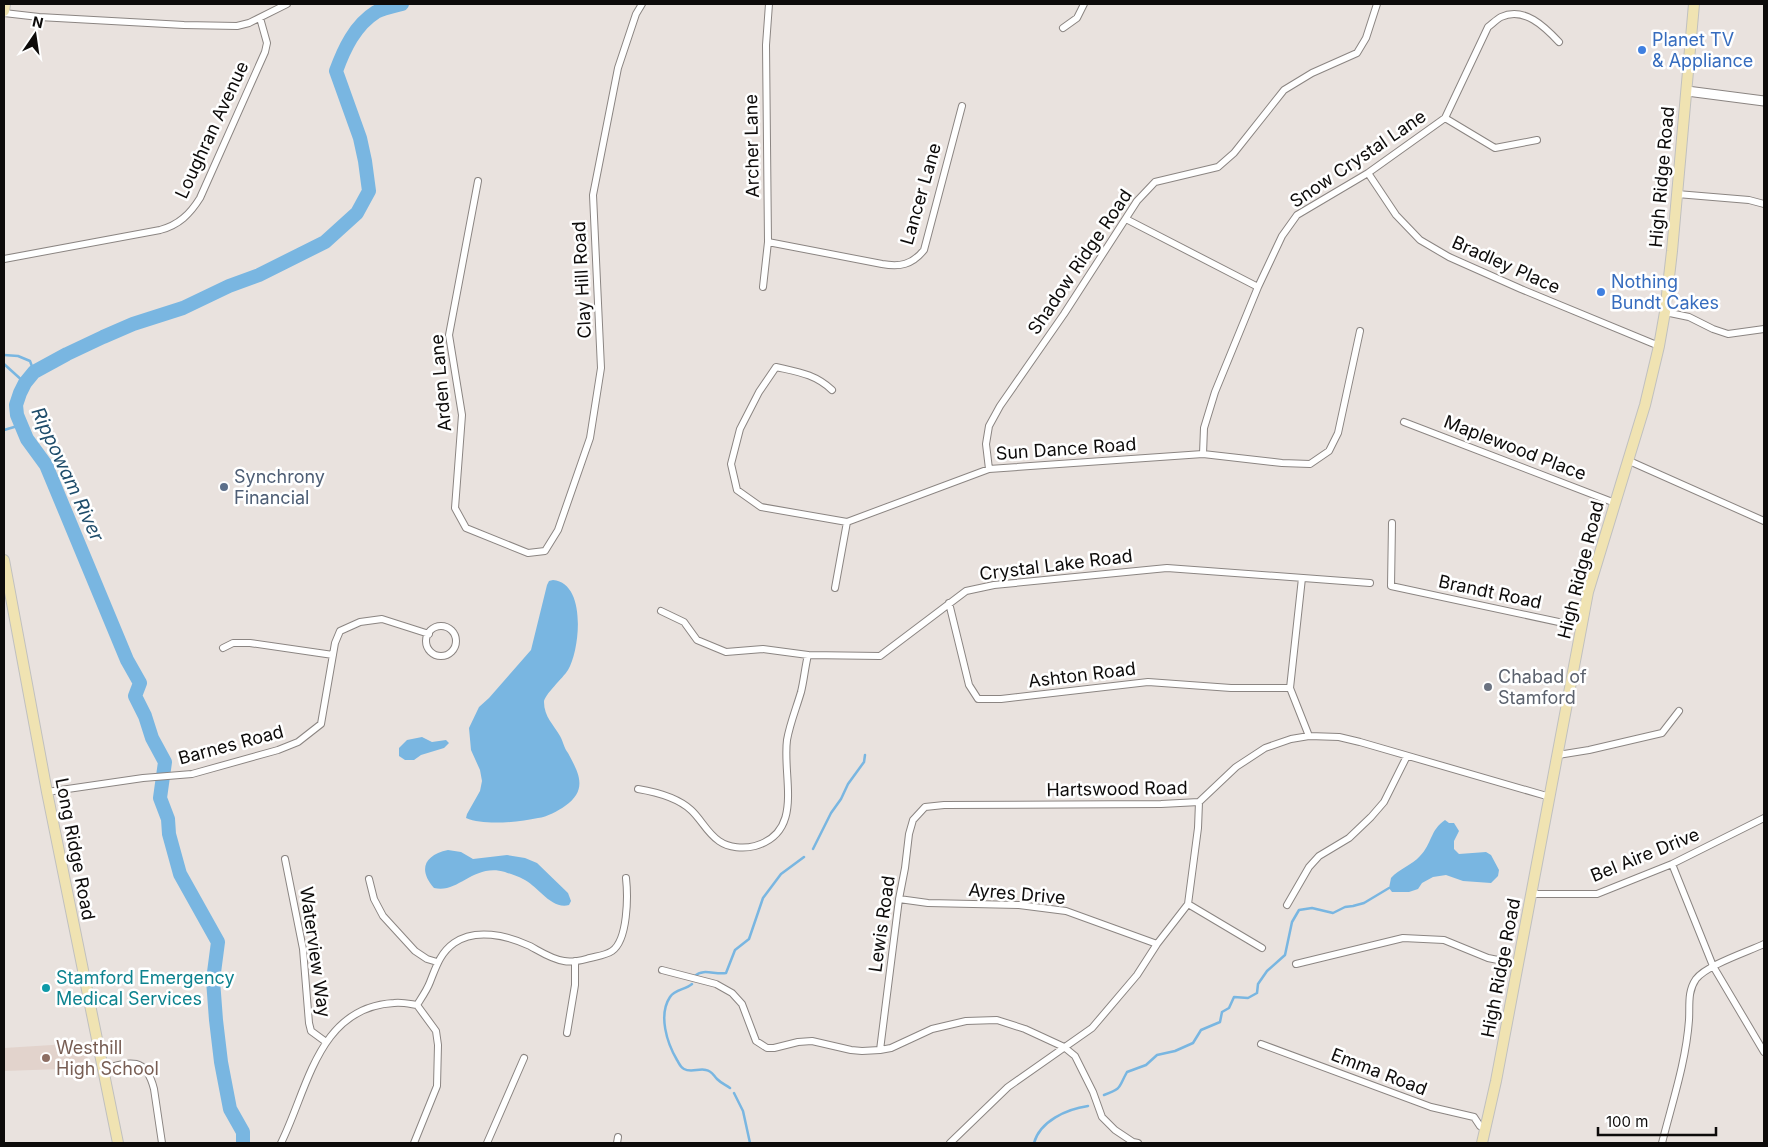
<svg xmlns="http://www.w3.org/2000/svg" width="1768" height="1147" font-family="Inter,sans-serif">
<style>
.built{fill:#e2d3cc}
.water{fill:#79b6e1}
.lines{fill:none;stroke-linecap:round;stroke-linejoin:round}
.stream{stroke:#79b6e1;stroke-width:2.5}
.river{stroke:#79b6e1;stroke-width:14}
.street-casing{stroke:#8b8582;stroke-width:8}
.secondary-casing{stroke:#8b8582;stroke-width:11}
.primary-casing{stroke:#c0c0bf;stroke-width:12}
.street{stroke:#fff;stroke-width:6}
.secondary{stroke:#fff;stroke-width:9}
.primary{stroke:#f0e3b2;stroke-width:10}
.shop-dot{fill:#3f7fe0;stroke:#fff;stroke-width:2}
.service-dot{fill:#5c6f8a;stroke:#fff;stroke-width:2}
.worship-dot{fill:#6b7280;stroke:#fff;stroke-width:2}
.culture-dot{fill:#0f9aa8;stroke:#fff;stroke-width:2}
.education-dot{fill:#8d6e63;stroke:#fff;stroke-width:2}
.labels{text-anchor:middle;stroke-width:5;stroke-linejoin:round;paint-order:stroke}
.shop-label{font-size:18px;fill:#366cbe;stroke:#fff;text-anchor:start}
.street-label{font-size:18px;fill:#0d0b0a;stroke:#fff}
.service-label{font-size:18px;fill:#4e5e75;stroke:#fff;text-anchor:start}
.worship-label{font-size:18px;fill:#5b616d;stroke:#fff;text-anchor:start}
.culture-label{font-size:18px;fill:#0d838f;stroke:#fff;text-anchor:start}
.education-label{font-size:18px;fill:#785e54;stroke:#fff;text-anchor:start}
.water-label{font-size:19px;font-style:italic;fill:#1e4c6a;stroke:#fff}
</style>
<rect width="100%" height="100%" fill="#e9e2de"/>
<!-- built -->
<path class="built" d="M 84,1043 L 90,1068 L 4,1071 L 4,1048 Z"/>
<!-- water -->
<path class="water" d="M 553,580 C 587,583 580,650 568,670 C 563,678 544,695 544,702 C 544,717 554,725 560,736 C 563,741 564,748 568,753 C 578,772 589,789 565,806 C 558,811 547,817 538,818 C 518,822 485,826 466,818 L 467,814 L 480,791 L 482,781 L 480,770 L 471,750 L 469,728 L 479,707 L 489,698 L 531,650 L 547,585 L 549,581 Z
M 422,737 L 432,742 L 446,740 L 449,743 L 444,748 L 421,755 L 414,760 L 405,760 L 399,756 L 399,748 L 407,740 Z
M 1445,820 L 1449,823 L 1454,823 L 1459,831 L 1454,841 L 1454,849 L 1459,854 L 1486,852 L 1491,855 L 1499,870 L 1498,876 L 1491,883 L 1463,881 L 1446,875 L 1433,877 L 1422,883 L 1418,889 L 1409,892 L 1392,892 L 1389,888 L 1391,878 C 1399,869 1412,865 1420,856 C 1432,844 1430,830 1445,820 Z
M 448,850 L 461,852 L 473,859 L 507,855 L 525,858 L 537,863 L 568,893 L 571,901 L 569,905 C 551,910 537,885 523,879 C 518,876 510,874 505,872 C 473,863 459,894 434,888 C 418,870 424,855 448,850 Z"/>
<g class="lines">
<!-- stream -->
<path class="stream" d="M 4,355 L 18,356 L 30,361 L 34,372
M 4,364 L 25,383
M 4,430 L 21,425
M 813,849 L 831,813 L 841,799 L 848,784 L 864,762 L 865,755
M 695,976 C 703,968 715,975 726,973 L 735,950 L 749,939 L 763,898 L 781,874 L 804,857
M 692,984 C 685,990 675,989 670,997 C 658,1015 667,1043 677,1060 C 679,1063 680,1067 684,1069 C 691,1073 699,1068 706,1070 C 712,1071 713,1075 717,1079 C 721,1083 726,1085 730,1088
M 734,1093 L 743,1111 L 750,1143
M 1104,1095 C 1123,1088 1118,1088 1127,1072 L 1146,1065 L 1157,1055 L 1175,1051 L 1193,1043 L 1201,1030 L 1220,1022 L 1222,1012 L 1229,1008 L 1234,997 L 1248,998 L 1257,993 L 1258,984 L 1267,971 L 1285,955 L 1292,922 L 1299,910 L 1312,908 L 1333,913 L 1345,907 L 1353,906 L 1364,903 L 1389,888
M 1034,1143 C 1040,1121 1067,1109 1088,1106"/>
<!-- river -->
<path class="river" d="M 243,1143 L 243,1132 L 230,1109 L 221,1062 L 216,1020 L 213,980 L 218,942 L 180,874 L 169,834 L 168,819 L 160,798 L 165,762 L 152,738 L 145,716 L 135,696 L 140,683 L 127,660 L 46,465 L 27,439 L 17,415 L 16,405 L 20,393 L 25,383 L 34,372 L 67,354 L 103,337 L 133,324 L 183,308 L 229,286 L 259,275 L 325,242 L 357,213 L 369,191 L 365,161 L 360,138 L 336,71 C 344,49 355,25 376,12 C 383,8 394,6 402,4"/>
<!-- street casing -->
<g class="street-casing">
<path id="street" d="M 4,13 L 39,17 L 184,25 L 237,26 L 249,23 L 287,4
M 1063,28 L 1077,18 L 1084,4
M 1445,118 L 1495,148 L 1537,140
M 1368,173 L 1396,215 L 1420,240 L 1449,257 L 1521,289 L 1659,346
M 478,181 L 449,335 L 462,415 L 455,508 L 466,528 L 528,553 L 545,551 L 558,530 L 590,438 L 601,368 L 593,195 L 618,68 L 636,14 L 642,4
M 1677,194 L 1749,200 L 1764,204
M 1126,219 L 1258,287
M 768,242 L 882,264 C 900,267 912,265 924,250 L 962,106
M 4,259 L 160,230 C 179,225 190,214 200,198 L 265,52 L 267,43 L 260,18
M 763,287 L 768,242 L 766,45 L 769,4
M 1665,312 L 1689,317 L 1713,329 L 1728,334 L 1764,329
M 832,390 C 815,374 798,372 776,367 L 759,392 L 740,429 L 731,464 L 737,490 L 761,507 L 847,522 L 989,469 L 1203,454 L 1282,463 L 1310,464 L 1329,451 L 1338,433 L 1360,331
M 1404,422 L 1615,503
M 1203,454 L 1204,428 L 1215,392 L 1258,287 L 1282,236 L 1297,215 L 1368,173 L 1445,118 L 1488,27 C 1492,24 1497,19 1501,17 C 1524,6 1545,27 1559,42
M 1627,460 L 1764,521
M 989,469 L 986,444 L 989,426 L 1000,406 L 1064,314 L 1137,201 L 1155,182 L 1218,167 L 1234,153 L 1284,90 L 1312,73 L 1357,53 L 1366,38 L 1377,4
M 1392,523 L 1391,586 L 1582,627
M 1302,578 L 1290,688 L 1309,736
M 835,588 L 847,522
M 949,603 L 969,685 L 978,699 L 1001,699 L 1148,682 L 1231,688 L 1290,688
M 661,611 L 684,622 L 697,640 L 726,652 L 763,649 L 808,655 L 880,656 L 966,591 L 994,585 L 1167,568 L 1370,583
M426 641a15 15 0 1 1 30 0a15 15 0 1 1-30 0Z
M 223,648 L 233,643 L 250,643 L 333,655
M 1558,755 L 1589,750 L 1662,733 L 1679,711
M 638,789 C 656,792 677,797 691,810 C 701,819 707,833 719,841 C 729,848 744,849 755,846 C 805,832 782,777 787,740 C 790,723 796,709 801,692 C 804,680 805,667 808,655
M 47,792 L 143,778 L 192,774 L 278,750 L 298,742 L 321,724 L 335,643 L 340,631 L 360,622 L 382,619 L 429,634
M 285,859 L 303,949 L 309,1023 L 311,1031 L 326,1042
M 1672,864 L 1713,966 L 1764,1052
M 369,879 L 374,899 L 383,916 L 415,951 L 427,959 L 437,962
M 1532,894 L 1597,894 L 1672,864 L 1764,818
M 899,899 L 928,903 L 1019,905 L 1066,911 L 1157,944
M 1188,904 L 1262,948
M 1287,905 L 1309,867 L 1319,856 L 1349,838 L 1371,817 L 1384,802 L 1407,756
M 1296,964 L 1403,938 L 1444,940 L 1488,958 L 1518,964
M 662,970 L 716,984 L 732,993 L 742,1004 L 756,1041 L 767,1048 L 774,1048 L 798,1042 L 812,1041 L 851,1050 L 862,1051 L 880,1050 L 891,1048 L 932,1029 L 966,1021 L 997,1020 L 1025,1029 L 1064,1047 L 1075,1056 L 1093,1092 L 1102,1117 L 1115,1130 L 1133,1142 L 1138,1143
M 567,1033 L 575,985 L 575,961
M 1261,1044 L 1431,1107 L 1474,1117 L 1480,1126 L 1485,1128
M 880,1050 L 899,899 L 905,868 L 909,834 L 913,820 L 925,807 L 944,805 L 1161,804 L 1199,802 L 1236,767 L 1265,748 L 1291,739 L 1309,736 L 1339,737 L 1360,742 L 1550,797
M 104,1069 C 131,1061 146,1057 154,1089 L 162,1143
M 281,1143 C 308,1089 318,1007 394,1003 C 402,1002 410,1004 417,1005 C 422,997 427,990 430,982 C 436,967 440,953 454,943 C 475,928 507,935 530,946 C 541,952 551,959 564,961 C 573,963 582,960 590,958 C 598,956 606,955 612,951 C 628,940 628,896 626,878
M 414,1143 L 437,1086 L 438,1045 L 436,1031 L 417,1005
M 487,1143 L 524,1058
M 617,1143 L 618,1137
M 950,1143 L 1008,1087 L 1092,1028 L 1137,975 L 1157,944 L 1188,904 L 1198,828 L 1199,802
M 1662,1143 C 1672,1103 1686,1062 1689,1020 C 1690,1006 1687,992 1696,979 C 1707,965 1747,952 1764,944"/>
</g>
<!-- secondary casing -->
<g class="secondary-casing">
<path id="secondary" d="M 1687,91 L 1764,101"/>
</g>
<!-- primary casing -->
<g class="primary-casing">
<path id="primary" d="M 4,11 L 5,4
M 4,560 L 47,792 L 118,1143
M 1482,1143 L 1496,1081 L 1588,592 L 1645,405 L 1659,346 L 1665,312 L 1672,251 L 1694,4"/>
</g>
<!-- street -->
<use href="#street" class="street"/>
<!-- secondary -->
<use href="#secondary" class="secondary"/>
<!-- primary -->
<use href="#primary" class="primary"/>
</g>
<!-- markers -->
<g class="shop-dot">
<circle cx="1642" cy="50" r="5"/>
<circle cx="1601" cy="292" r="5"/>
</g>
<circle class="service-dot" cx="224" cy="487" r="5"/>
<circle class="worship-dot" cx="1488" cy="687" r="5"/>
<circle class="culture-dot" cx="46" cy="988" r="5"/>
<circle class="education-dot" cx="46" cy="1058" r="5"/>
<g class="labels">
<!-- shop labels -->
<g class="shop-label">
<text x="1652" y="46">Planet TV<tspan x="1652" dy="21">&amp; Appliance</tspan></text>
<text x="1611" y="288">Nothing<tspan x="1611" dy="21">Bundt Cakes</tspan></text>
</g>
<!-- street labels -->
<g class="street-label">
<text transform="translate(212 130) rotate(-65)" y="6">Loughran Avenue</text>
<text transform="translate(752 146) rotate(-91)" y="6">Archer Lane</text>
<text transform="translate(1358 159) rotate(-34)" y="6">Snow Crystal Lane</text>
<text transform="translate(1662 177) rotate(-85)" y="6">High Ridge Road</text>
<text transform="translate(921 194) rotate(-74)" y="6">Lancer Lane</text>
<text transform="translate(1080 262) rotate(-56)" y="6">Shadow Ridge Road</text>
<text transform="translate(1506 265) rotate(24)" y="6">Bradley Place</text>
<text transform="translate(582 280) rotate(-93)" y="6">Clay Hill Road</text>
<text transform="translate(441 383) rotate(-95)" y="6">Arden Lane</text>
<text transform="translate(1515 448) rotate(21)" y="6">Maplewood Place</text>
<text transform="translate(1066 449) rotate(-4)" y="6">Sun Dance Road</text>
<text transform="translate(1056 565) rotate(-7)" y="6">Crystal Lake Road</text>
<text transform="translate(1581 570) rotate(-76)" y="6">High Ridge Road</text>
<text transform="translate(1490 592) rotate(12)" y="6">Brandt Road</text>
<text transform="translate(1082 675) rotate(-7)" y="6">Ashton Road</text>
<text transform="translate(231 745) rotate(-15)" y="6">Barnes Road</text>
<text transform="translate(1117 789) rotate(-1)" y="6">Hartswood Road</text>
<text transform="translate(75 849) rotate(79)" y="6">Long Ridge Road</text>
<text transform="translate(1645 855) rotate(-22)" y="6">Bel Aire Drive</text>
<text transform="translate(1017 894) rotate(5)" y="6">Ayres Drive</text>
<text transform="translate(882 924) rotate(-82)" y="6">Lewis Road</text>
<text transform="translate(315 952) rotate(82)" y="6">Waterview Way</text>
<text transform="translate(1501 968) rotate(-79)" y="6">High Ridge Road</text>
<text transform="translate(1379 1072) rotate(21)" y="6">Emma Road</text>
</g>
<!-- service labels -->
<g class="service-label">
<text x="234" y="483">Synchrony<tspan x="234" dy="21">Financial</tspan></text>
</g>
<!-- worship labels -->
<g class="worship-label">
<text x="1498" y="683">Chabad of<tspan x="1498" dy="21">Stamford</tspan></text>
</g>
<!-- culture labels -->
<g class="culture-label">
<text x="56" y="984">Stamford Emergency<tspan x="56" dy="21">Medical Services</tspan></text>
</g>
<!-- education labels -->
<g class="education-label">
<text x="56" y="1054">Westhill<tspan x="56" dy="21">High School</tspan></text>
</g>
<!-- water labels -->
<g class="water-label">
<text transform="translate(68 474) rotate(65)" y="7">Rippowam River</text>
</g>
</g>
<!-- border -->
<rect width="1768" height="1147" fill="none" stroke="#0d0b0a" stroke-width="10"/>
<!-- north arrow -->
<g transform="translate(35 35) rotate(13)" stroke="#ffffff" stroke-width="4" paint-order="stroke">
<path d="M0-4L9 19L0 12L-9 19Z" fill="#0d0b0a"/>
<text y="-8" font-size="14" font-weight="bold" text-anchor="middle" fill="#0d0b0a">N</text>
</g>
<!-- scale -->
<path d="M1598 1127v8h118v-8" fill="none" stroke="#0d0b0a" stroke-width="2.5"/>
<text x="1606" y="1127" font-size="15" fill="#0d0b0a" stroke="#ffffff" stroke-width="4" paint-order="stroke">100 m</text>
</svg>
